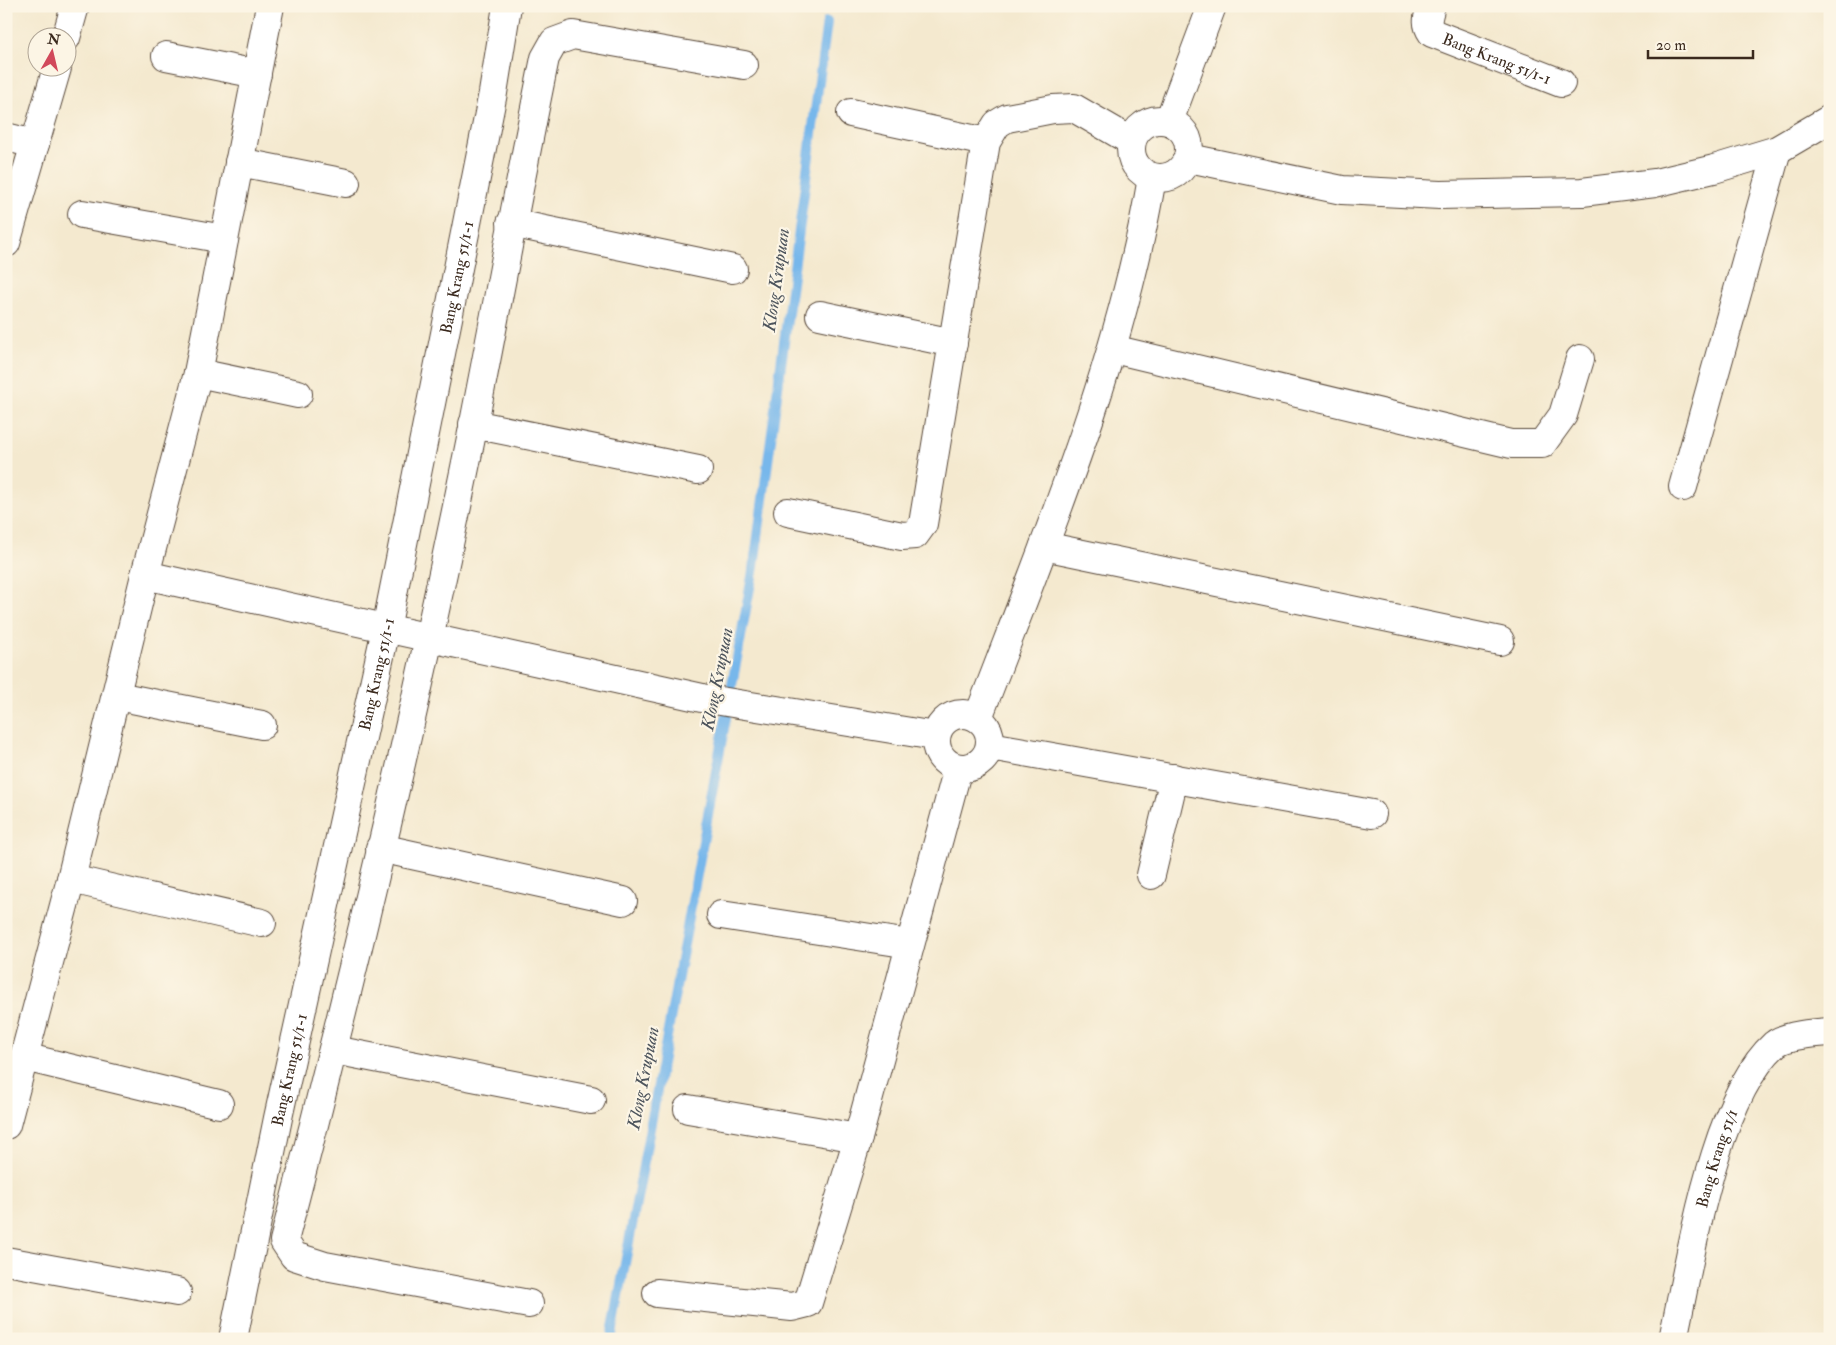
<svg xmlns="http://www.w3.org/2000/svg" width="1836" height="1345" font-family="'IM FELL Double Pica',serif">
<style>
.lines{fill:none;stroke-linecap:round;stroke-linejoin:round}
.stream{stroke:#77b7eb;stroke-width:10}
.minor-casing{stroke:#574739;stroke-width:30}
.minor{stroke:#fff;stroke-width:28}
.labels{text-anchor:middle;stroke-width:4.5;stroke-linejoin:round;paint-order:stroke}
.street-label{font-size:16px;fill:#3b2a1e;stroke:#fcf5e5}
.water-label{font-size:18px;font-style:italic;fill:#4d545c;stroke:#fcf5e5}
</style>
<rect width="100%" height="100%" fill="#fcf5e5"/>
<filter id="ink" filterUnits="userSpaceOnUse"><feTurbulence type="fractalNoise" baseFrequency=".02" numOctaves="2"/><feDisplacementMap in="SourceGraphic" scale="10" xChannelSelector="R" yChannelSelector="G"/><feConvolveMatrix kernelMatrix="1 2 1 2 8 2 1 2 1" color-interpolation-filters="sRGB"/></filter>
<filter id="wash" filterUnits="userSpaceOnUse"><feTurbulence type="fractalNoise" baseFrequency=".0096" numOctaves="4" result="noise"/><feDisplacementMap in="SourceGraphic" scale="20" xChannelSelector="R" yChannelSelector="G"/><feGaussianBlur stdDeviation="1.12" result="paint"/><feColorMatrix in="noise" values="0 0 0 0 0 0 0 0 0 0 0 0 0 0 0 0 0 1.4 0 .05"/><feComposite in="paint" operator="in"/></filter>
<g filter="url(#wash)">
<rect width="100%" height="100%" fill="#f4e9cf"/>
<g class="lines">
<!-- stream -->
<path class="stream" d="M 611,1339 L 754,566 L 827,22"/>
</g>
</g>
<g filter="url(#ink)">
<g class="lines">
<!-- minor casing -->
<g class="minor-casing">
<g id="minor">
<path id="s1" d="M 1431,6 C 1428,17 1425,23 1432,33 L 1561,83"/>
<path d="M 66,38 L 75,6"/>
<path d="M 166,56 L 257,74"/>
<path d="M 851,113 L 986,142"/>
<circle cx="1160" cy="149" r="29"/>
<path d="M 1169,121 L 1212,6"/>
<path d="M 6,137 L 35,144"/>
<path d="M 1189,158 L 1342,190 L 1440,195 L 1582,192 L 1655,183 L 1714,169 L 1777,150 L 1830,119"/>
<path d="M 239,162 L 346,183"/>
<path d="M 82,214 L 224,239"/>
<path d="M 511,223 L 733,269"/>
<path d="M 6,243 L 57,68"/>
<path d="M 820,315 L 953,343"/>
<path d="M 1113,349 L 1511,444 L 1542,444 L 1563,415 L 1580,359"/>
<path d="M 198,373 L 298,394"/>
<path d="M 473,424 L 698,470"/>
<path d="M 1683,487 L 1777,150"/>
<path d="M 788,512 L 902,536 L 915,535 L 923,524 L 986,142 L 997,124 L 1007,118 L 1053,109 L 1074,108 L 1131,141"/>
<path d="M 1044,546 L 1500,641"/>
<path d="M 145,575 L 702,698 L 935,736"/>
<path d="M 117,696 L 262,725"/>
<circle cx="963" cy="741" r="27"/>
<path d="M 978,718 C 1045,542 1120,365 1152,178"/>
<path d="M 990,746 L 1372,814"/>
<path d="M 380,848 L 623,901"/>
<path d="M 1151,875 L 1174,778"/>
<path d="M 71,879 L 262,923"/>
<path d="M 721,915 L 910,944"/>
<path d="M 334,1050 L 591,1100"/>
<path d="M 24,1057 L 219,1104"/>
<path d="M 688,1109 L 858,1138"/>
<path d="M 6,1125 L 71,879 L 145,575 L 198,373 L 270,6"/>
<path d="M 6,1261 L 177,1292"/>
<path d="M 657,1293 L 792,1307 L 808,1303 L 858,1138 L 958,768"/>
<path d="M 529,1304 L 325,1266 L 294,1256 L 284,1241 C 355,970 419,697 474,423 C 498,301 520,180 545,58 L 554,42 L 573,35 L 744,65"/>
<path id="s2" d="M 233,1339 L 278,1118 L 386,629 L 493,93 L 507,6"/>
<path id="s3" d="M 1673,1339 C 1691,1258 1713,1100 1775,1044 C 1786,1035 1816,1033 1830,1032"/>
</g>
</g>
<!-- minor -->
<use href="#minor" class="minor"/>
</g>
</g>
<g class="labels">
<!-- street labels -->
<g class="street-label">
<text dy="6" stroke="none"><textPath href="#s1" startOffset="98">Bang Krang 51/1-1</textPath></text>
<text dy="6" stroke="none"><textPath href="#s2" startOffset="1085">Bang Krang 51/1-1</textPath></text>
<text dy="6" stroke="none"><textPath href="#s2" startOffset="680">Bang Krang 51/1-1</textPath></text>
<text dy="6" stroke="none"><textPath href="#s2" startOffset="275">Bang Krang 51/1-1</textPath></text>
<text dy="6" stroke="none"><textPath href="#s3" startOffset="186">Bang Krang 51/1</textPath></text>
</g>
<!-- water labels -->
<g class="water-label">
<text transform="translate(776 280) rotate(-82)" y="6">Klong Krupuan</text>
<text transform="translate(717 679) rotate(-79)" y="6">Klong Krupuan</text>
<text transform="translate(643 1078) rotate(-79)" y="6">Klong Krupuan</text>
</g>
</g>
<!-- margin -->
<rect width="1836" height="1345" fill="none" stroke="#fcf5e5" stroke-width="25"/>
<!-- north arrow -->
<g transform="translate(52 52) rotate(8)"><circle r="24" fill="#fcf5e5" stroke="#afa495"/>
<path d="M0-4L9 19L0 12L-9 19Z" fill="#d1495b"/>
<text y="-8" font-size="14" font-weight="bold" text-anchor="middle" fill="#3b2a1e">N</text>
</g>
<!-- scale -->
<path d="M1648 50v8h105v-8" fill="none" stroke="#3b2a1e" stroke-width="2.5"/>
<text x="1656" y="50" font-size="15" fill="#3b2a1e" stroke="#fcf5e5" stroke-width="4" paint-order="stroke">20 m</text>
</svg>
